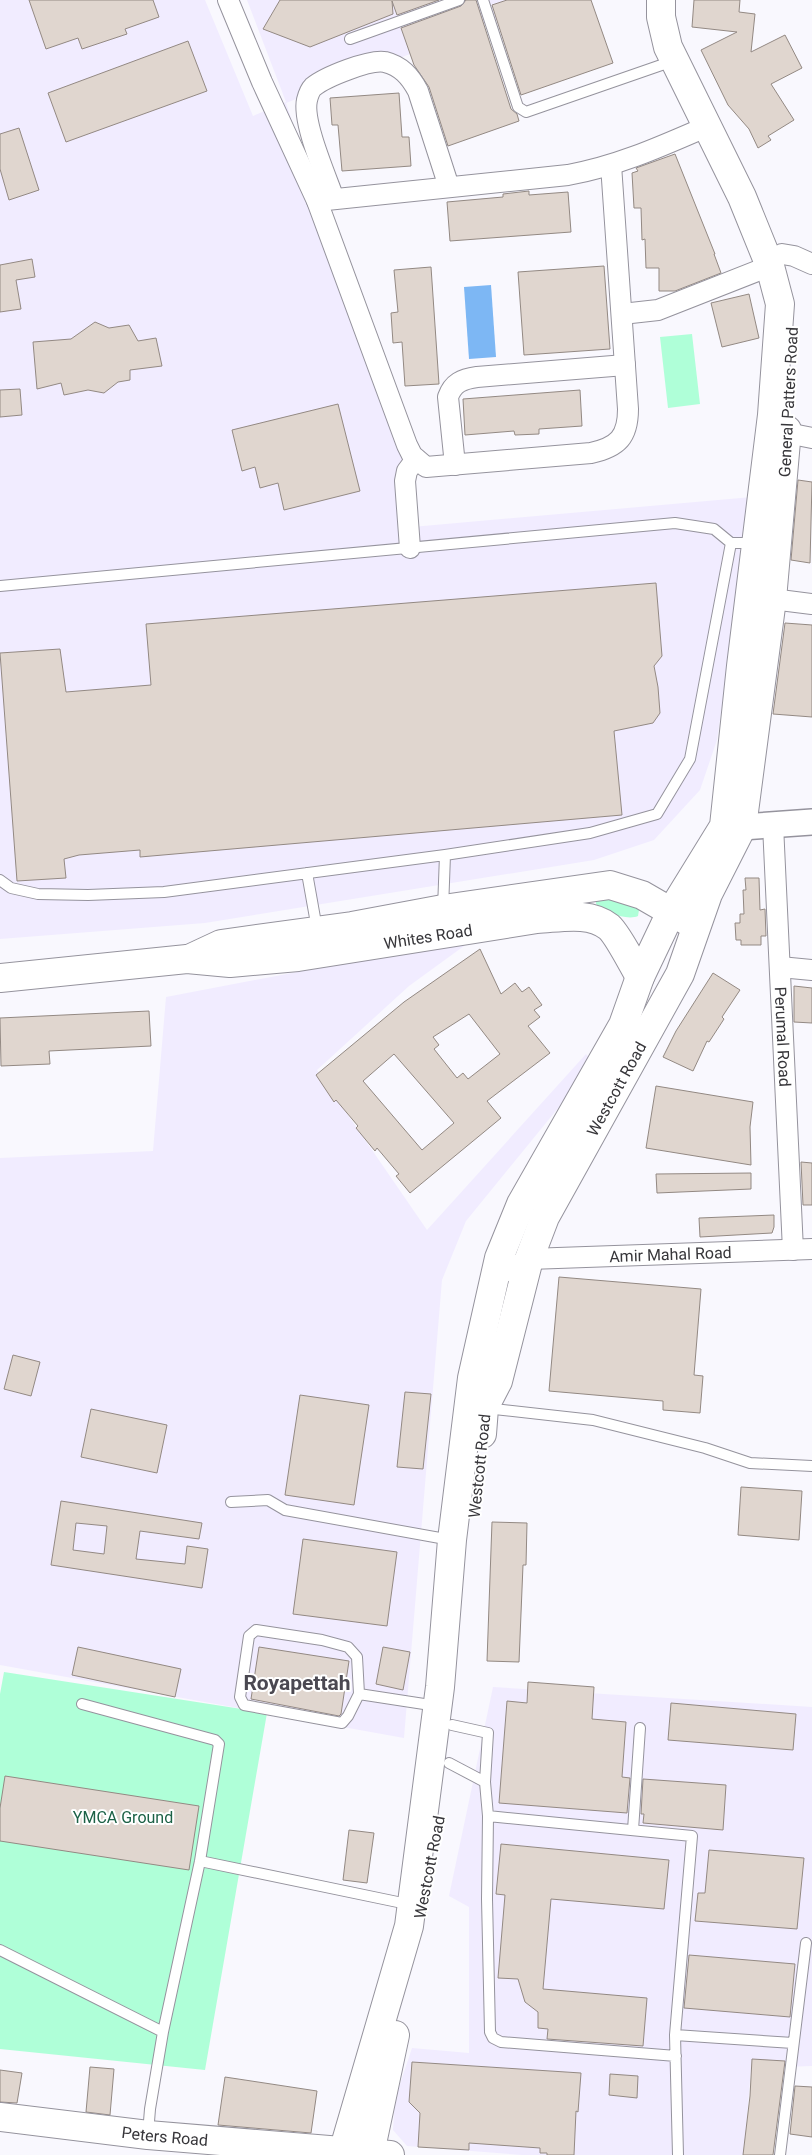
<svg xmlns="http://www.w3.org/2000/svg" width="812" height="2155" font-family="Roboto,sans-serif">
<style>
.built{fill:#f1ecff}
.green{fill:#afffd8}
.water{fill:#7db7f4}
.building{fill:#e0d6cf;stroke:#938983;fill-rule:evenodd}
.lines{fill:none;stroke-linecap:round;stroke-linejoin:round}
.service-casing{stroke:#95939d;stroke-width:12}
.minor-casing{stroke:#95939d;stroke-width:22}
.tertiary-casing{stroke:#95939d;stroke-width:28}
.secondary-casing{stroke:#95939d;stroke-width:30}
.service{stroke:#fff;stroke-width:10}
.minor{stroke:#fff;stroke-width:20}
.tertiary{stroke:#fff;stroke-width:25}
.secondary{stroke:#fff;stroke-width:28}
.labels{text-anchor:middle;stroke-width:4;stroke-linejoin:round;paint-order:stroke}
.street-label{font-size:16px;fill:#37363a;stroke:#fff}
.park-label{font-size:16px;fill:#1c6146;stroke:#fff}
.district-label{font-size:21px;font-weight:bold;fill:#4a4851;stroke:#fff}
</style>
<rect width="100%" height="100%" fill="#f9f8fe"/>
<!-- built -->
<path class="built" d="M 0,0 L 205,0 L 253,116 L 286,102 L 247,0 L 547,0 L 286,103 L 404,457 L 412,527 L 752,497 L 717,740 L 700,790 L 654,840 L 594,860 L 205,923 L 0,939 Z
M 475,938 L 409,986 L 317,1070 L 427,1230 L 586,1054 L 594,1064 L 466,1221 L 442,1280 L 404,1738 L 0,1665 L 0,1158 L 153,1151 L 166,997 Z
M 493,1687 L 812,1707 L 812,2066 L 751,2068 L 744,2155 L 522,2155 L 407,2146 L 393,2130 L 395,2099 L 412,2048 L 469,2053 L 469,1907 L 449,1896 Z"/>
<!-- green -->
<path class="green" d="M 692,334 L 700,404 L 668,408 L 660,337 Z
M 632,893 L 640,904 L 638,916 C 627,921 604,912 596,904 L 596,901 Z
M 4,1672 L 267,1713 L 205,2070 L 0,2049 L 0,1694 Z"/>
<!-- water -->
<path class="water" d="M 491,285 L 496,357 L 469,359 L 464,287 Z"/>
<!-- building -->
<path class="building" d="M 29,0 L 153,0 L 159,17 L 125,29 L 127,34 L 82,49 L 78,38 L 46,49 Z
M 280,0 L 439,0 L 397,15 L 392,1 L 393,14 L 310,47 L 263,29 Z
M 466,0 L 476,0 L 511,109 L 517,114 L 519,121 L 448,146 L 429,87 L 414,65 L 401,28 L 461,6 Z
M 507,0 L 591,0 L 613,63 L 521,95 L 492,5 Z
M 694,0 L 740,0 L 739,12 L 755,14 L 751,52 L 785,35 L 802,68 L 771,84 L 794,120 L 768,136 L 771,140 L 758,148 L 749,129 L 728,105 L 701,50 L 737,32 L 692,27 Z
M 188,41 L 207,91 L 66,142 L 48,93 Z
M 399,93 L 402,137 L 409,137 L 411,166 L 342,171 L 338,125 L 332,125 L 330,98 Z
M 19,128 L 39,190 L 9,200 L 0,169 L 0,134 Z
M 675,154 L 715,254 L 714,254 L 721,273 L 675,291 L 659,291 L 659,268 L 646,268 L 645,239 L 642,240 L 641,208 L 634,208 L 632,173 L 638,171 L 636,168 Z
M 529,191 L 529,195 L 568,192 L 571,232 L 450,241 L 447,202 L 503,197 L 503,194 Z
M 32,259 L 35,277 L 16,280 L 21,309 L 0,312 L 0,265 Z
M 604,266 L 610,349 L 524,355 L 518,272 Z
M 431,267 L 439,384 L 405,386 L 402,342 L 393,343 L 391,313 L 398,312 L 394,270 Z
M 749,294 L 759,338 L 722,347 L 711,303 Z
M 95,322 L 109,328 L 129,325 L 138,341 L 156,338 L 162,366 L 130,370 L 130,380 L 118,382 L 104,393 L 88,390 L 64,395 L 61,383 L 37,389 L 33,342 L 71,339 Z
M 20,389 L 22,415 L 0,417 L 0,390 Z
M 580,390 L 582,426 L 539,429 L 539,434 L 515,435 L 514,431 L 465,435 L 463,399 Z
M 338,404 L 360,491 L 284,510 L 278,483 L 260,488 L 255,467 L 242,471 L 232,430 Z
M 798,480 L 812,482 L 810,563 L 791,560 Z
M 656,583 L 662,656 L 654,666 L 658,687 L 660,713 L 653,723 L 614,731 L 622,815 L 140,857 L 140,850 L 79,855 L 64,859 L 66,878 L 17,881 L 0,653 L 60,649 L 66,692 L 151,685 L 146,624 Z
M 785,623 L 812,625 L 812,717 L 773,714 Z
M 745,878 L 759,878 L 760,910 L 765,909 L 766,936 L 761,936 L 761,945 L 741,945 L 741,940 L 736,940 L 735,923 L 740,923 L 740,914 L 744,914 L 743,890 L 746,890 Z
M 480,949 L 501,994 L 515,983 L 522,992 L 529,987 L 542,1005 L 534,1010 L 540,1017 L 528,1026 L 550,1053 L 487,1101 L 501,1118 L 410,1193 L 396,1176 L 399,1174 L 377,1148 L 375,1151 L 356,1128 L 358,1126 L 336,1100 L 334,1102 L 316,1075 L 404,1002 ZM 469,1014 L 500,1054 L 468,1079 L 463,1073 L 457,1078 L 434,1049 L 439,1045 L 433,1037 ZM 394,1054 L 454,1123 L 422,1150 L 363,1081 Z
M 713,973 L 740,990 L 722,1017 L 724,1019 L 709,1042 L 707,1041 L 693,1071 L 663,1057 L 676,1031 Z
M 794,986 L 812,988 L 812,1023 L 794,1022 Z
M 149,1011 L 151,1046 L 49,1051 L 50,1064 L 1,1066 L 0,1018 Z
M 656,1086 L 753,1102 L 750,1127 L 751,1165 L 646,1148 Z
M 801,1162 L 812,1163 L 812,1205 L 803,1205 Z
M 751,1173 L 751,1189 L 657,1193 L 656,1174 Z
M 774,1215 L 774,1227 L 772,1233 L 700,1237 L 699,1218 Z
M 559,1277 L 701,1289 L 694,1375 L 703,1376 L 700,1413 L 663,1410 L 663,1401 L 549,1391 Z
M 13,1355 L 40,1362 L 31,1396 L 4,1389 Z
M 405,1392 L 431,1394 L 423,1469 L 397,1467 Z
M 300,1395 L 369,1405 L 354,1505 L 285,1495 Z
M 91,1409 L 167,1425 L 157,1473 L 81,1457 Z
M 741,1487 L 802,1491 L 799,1540 L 738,1535 Z
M 61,1501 L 202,1523 L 199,1539 L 140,1531 L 136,1559 L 185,1564 L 187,1546 L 208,1549 L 202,1588 L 51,1565 ZM 76,1523 L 107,1526 L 104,1554 L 73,1550 Z
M 492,1522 L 527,1523 L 526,1565 L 523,1565 L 519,1662 L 487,1661 Z
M 303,1539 L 397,1552 L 387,1626 L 293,1614 Z
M 78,1647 L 181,1669 L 175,1697 L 72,1675 Z
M 259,1647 L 349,1661 L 341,1714 L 339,1716 L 251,1699 Z
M 383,1647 L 410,1652 L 403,1690 L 376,1684 Z
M 528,1682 L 594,1687 L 592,1719 L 626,1722 L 622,1777 L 630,1778 L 627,1813 L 499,1803 L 507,1701 L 527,1703 Z
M 671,1703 L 796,1714 L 793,1750 L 668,1740 Z
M 5,1776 L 199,1806 L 189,1870 L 0,1841 L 0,1808 Z
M 643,1779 L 726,1785 L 723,1830 L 643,1823 L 644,1814 L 641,1814 Z
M 349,1830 L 374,1833 L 367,1883 L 343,1880 Z
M 501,1844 L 669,1860 L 664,1909 L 551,1899 L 543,1989 L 647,1998 L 643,2046 L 547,2039 L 548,2029 L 538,2028 L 538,2012 L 525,2002 L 518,1979 L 498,1978 L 505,1895 L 496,1894 Z
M 709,1850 L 804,1858 L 797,1929 L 695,1921 L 698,1893 L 705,1893 Z
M 689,1955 L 795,1964 L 790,2017 L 684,2008 Z
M 752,2059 L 785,2061 L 773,2155 L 743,2155 L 750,2096 Z
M 412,2062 L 581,2073 L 578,2112 L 576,2111 L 574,2155 L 547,2155 L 547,2153 L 540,2153 L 540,2148 L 469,2143 L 469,2150 L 418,2147 L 420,2113 L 409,2102 Z
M 90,2067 L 114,2069 L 110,2115 L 86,2112 Z
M 0,2070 L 22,2073 L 17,2103 L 0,2102 Z
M 610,2074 L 638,2076 L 637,2098 L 609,2095 Z
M 225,2077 L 317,2091 L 311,2133 L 218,2125 Z
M 795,2086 L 812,2087 L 812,2137 L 790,2134 Z"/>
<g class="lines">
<!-- service casing -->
<g class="service-casing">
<path id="service" d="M 483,0 L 518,107 L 526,112 L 673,61
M 350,39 L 459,0
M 0,586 L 675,523 L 714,529 L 731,543 L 755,543
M 307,873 L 317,929
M 0,880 L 11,888 L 38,894 L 88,895 L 164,892 L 445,855 L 590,833 L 657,814 L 690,759 L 731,543
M 443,909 L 445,855
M 485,1408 L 593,1420 L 705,1448 L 750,1463 L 812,1466
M 231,1502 L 268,1500 L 285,1510 L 451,1540
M 359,1694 L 348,1716 L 342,1723 L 244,1705 L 240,1697 L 249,1636 L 256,1630 L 322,1640 L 348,1647 L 357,1657 L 359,1694 L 437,1706
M 82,1704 L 215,1740 L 219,1744 L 200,1861 L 163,2032
M 452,1725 L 488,1733 L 485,1782
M 449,1763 L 485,1782 L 488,1816 L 487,1899 L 490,2032 L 493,2038 L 501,2042 L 676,2056
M 488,1816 L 692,1836 L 675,2035 L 678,2155
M 633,1830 L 640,1728
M 200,1861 L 412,1905
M 0,1950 L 163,2032 L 150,2109 L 148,2134
M 675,2035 L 793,2043
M 780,2155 L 806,1943"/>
</g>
<!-- minor casing -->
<g class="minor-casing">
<g id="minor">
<path d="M 228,0 L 262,82 L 317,201 L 407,445 L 412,455 L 426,467 L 591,453 C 618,447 628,437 628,409 L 611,165"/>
<path d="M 334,199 C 326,176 302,122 307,100 C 308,96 310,90 313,87 C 325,77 370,59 385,62 C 401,66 410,76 418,91 L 449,187"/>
<path d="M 317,201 L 568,175 C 618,166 662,146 708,126"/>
<path d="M 782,254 L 794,256 L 812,264"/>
<path d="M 622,314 L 658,310 L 770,266"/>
<path d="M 787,433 L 812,438"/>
<path d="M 455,465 L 448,397 C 453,383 462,379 477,377 L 625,365"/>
<path d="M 410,548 L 405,481 L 407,471 L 416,459"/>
<path d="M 772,599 L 812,604"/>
<path id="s1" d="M 773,825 L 793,1250"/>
<path d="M 780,967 L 812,970"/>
<path id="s2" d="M 495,1277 L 529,1259 L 812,1249"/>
</g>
</g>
<!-- tertiary casing -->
<g class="tertiary-casing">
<path id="tertiary" d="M 724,826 L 742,827 L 812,822"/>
</g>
<!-- secondary casing -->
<g class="secondary-casing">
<g id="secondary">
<path d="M 191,958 L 221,944 L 352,926 L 443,909 L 610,885 L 642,895 L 687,921"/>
<path id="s3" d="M 0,978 L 187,959 L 230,963 L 298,957 L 537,919 C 560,918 589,911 609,927 C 618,935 633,965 640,977"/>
<path id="s4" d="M 482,1434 L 484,1408 L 498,1381 L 529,1259 L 545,1217 L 680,974 L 708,894 L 742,827 L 772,599 L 787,430"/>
<path id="s5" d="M 0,2117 L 148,2135 L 390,2155"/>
<path d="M 339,2155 L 343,2152 L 409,1926 L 440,1687 L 452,1540 L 472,1378 L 499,1258 L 521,1204 L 623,1025 L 640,977 L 671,912 L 724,826 L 741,666 L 772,415 L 780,304 L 770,266 L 742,197 L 668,47 L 661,17 L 661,0"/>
<path d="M 368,2155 L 370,2153 L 395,2035"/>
</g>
</g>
<!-- service -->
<use href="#service" class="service"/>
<!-- minor -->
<use href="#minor" class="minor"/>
<!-- tertiary -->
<use href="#tertiary" class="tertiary"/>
<!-- secondary -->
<use href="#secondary" class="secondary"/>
</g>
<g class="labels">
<!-- street labels -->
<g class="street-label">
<text transform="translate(788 402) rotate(-87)" y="6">General Patters Road</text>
<text dy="6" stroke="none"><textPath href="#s3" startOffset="431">Whites Road</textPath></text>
<text dy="6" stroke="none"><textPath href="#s1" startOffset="212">Perumal Road</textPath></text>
<text dy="6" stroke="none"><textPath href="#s4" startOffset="374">Westcott Road</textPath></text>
<text dy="6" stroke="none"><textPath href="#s2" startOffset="180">Amir Mahal Road</textPath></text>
<text transform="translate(479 1466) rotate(-84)" y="6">Westcott Road</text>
<text transform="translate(429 1867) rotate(-79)" y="6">Westcott Road</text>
<text dy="6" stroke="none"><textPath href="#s5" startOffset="166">Peters Road</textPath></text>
</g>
<!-- park labels -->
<g class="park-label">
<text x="123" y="1823">YMCA Ground</text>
</g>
<!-- district labels -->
<g class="district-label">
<text x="297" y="1690">Royapettah</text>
</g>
</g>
</svg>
